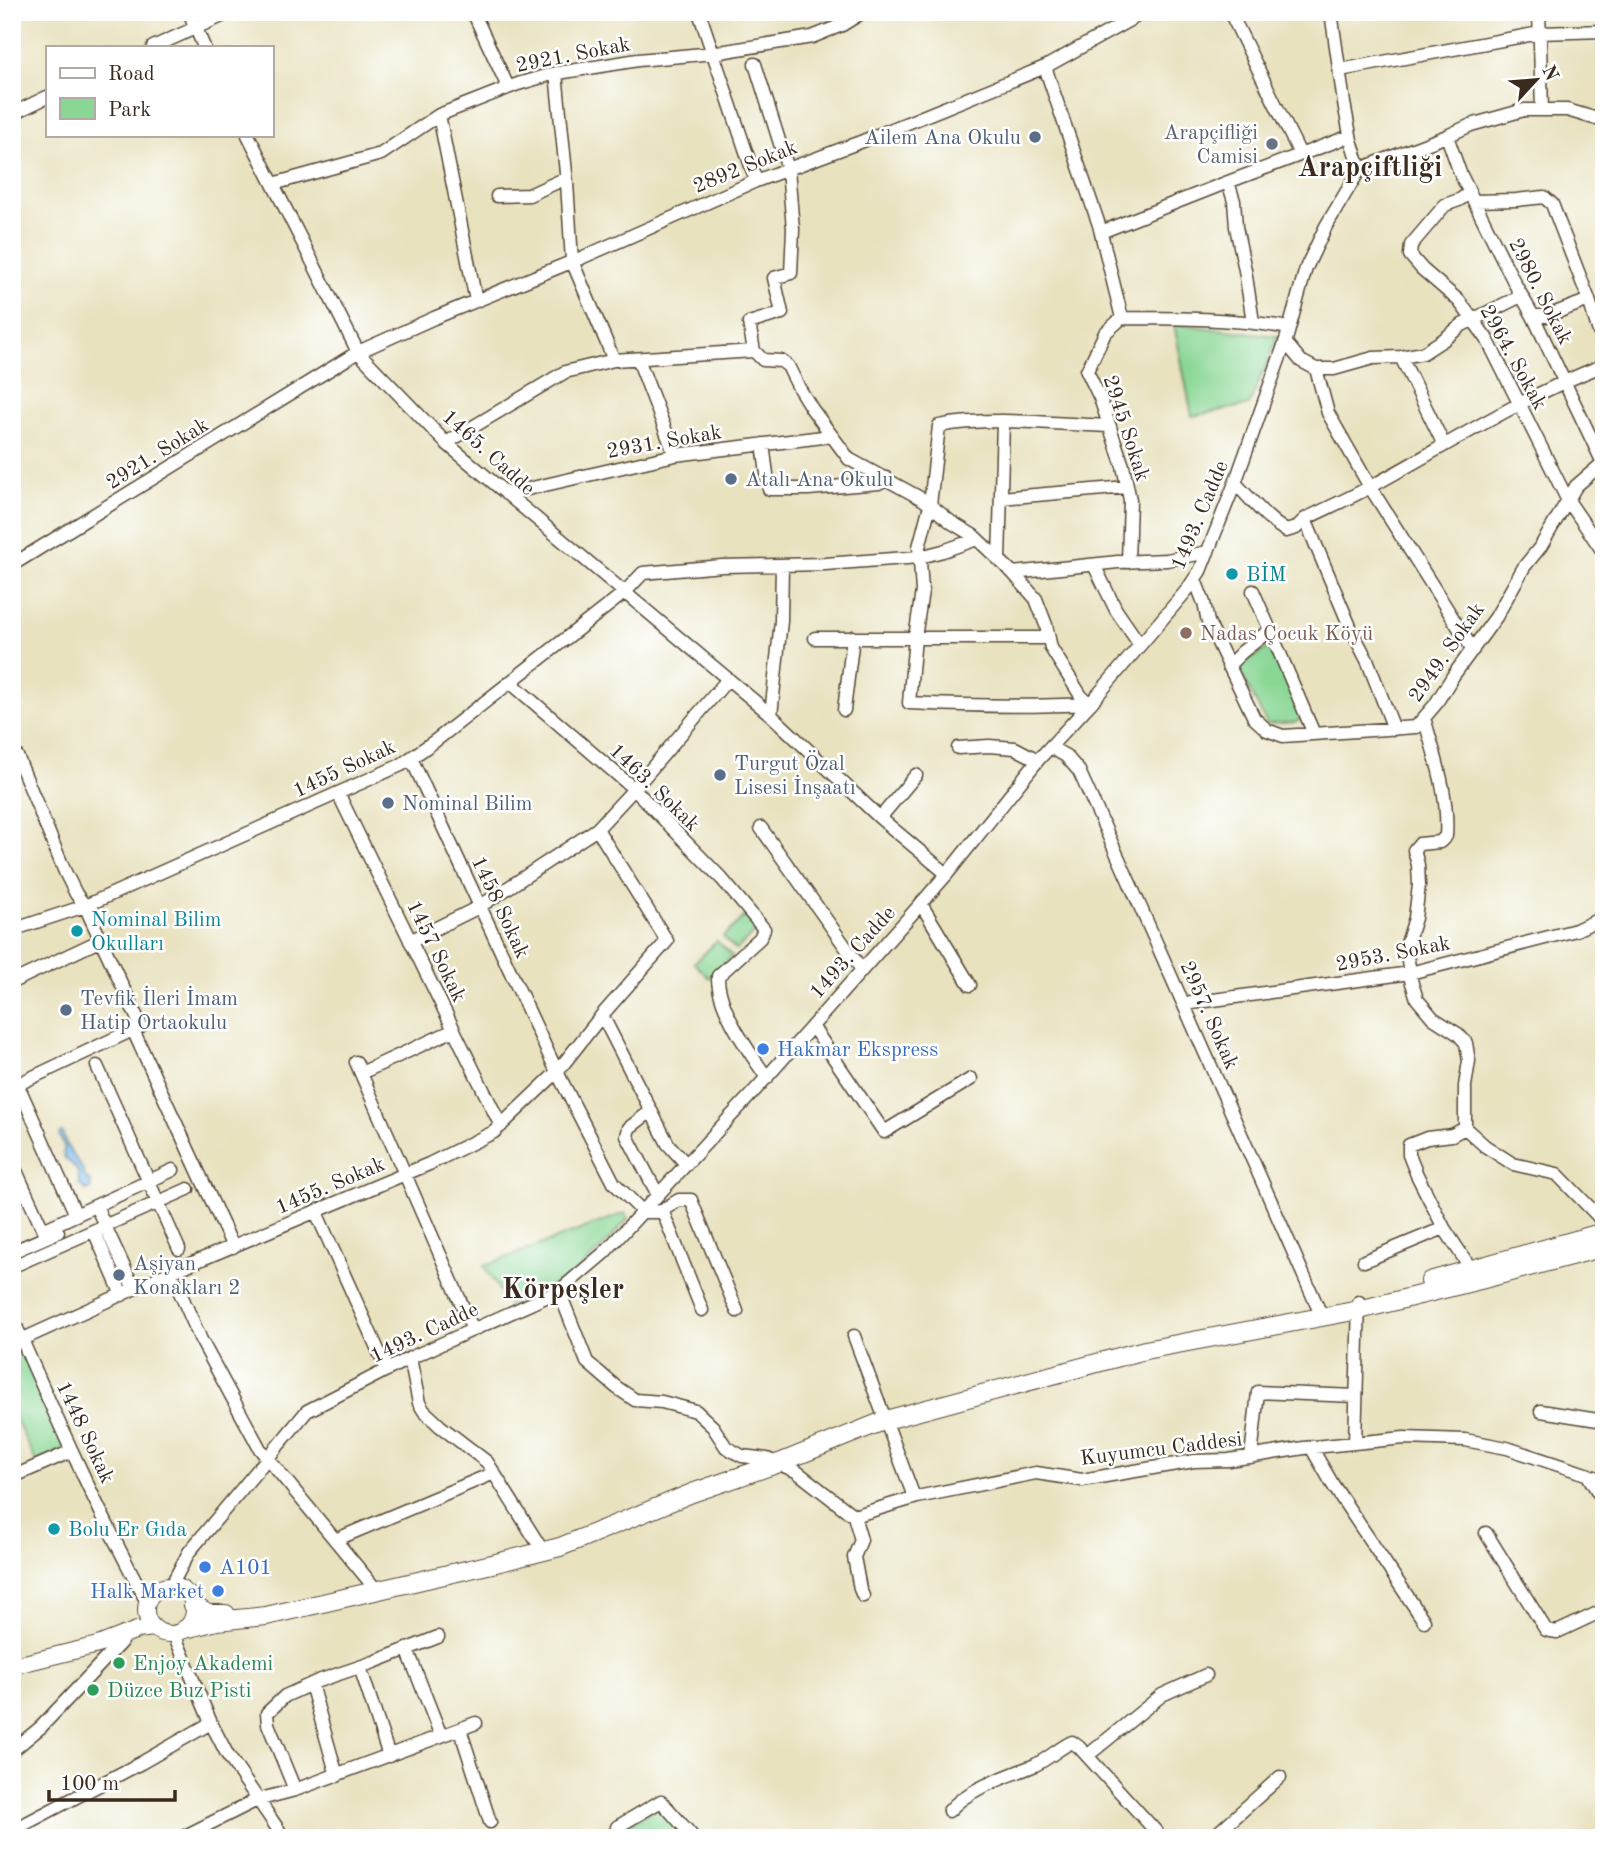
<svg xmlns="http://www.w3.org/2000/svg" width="1616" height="1850" font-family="'Old Standard TT',serif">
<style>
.green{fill:#8ad795;stroke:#62805a;stroke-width:2}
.water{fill:#74bcec;stroke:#587385;stroke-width:2}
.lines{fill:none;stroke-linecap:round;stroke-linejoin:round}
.minor-casing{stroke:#554636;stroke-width:15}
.major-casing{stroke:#554636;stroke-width:18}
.highway-casing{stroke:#554636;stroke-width:20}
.minor{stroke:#fff;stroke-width:12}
.major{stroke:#fff;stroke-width:16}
.highway{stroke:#fff;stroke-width:18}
.service-dot{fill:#5c6f8a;stroke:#fff;stroke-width:2.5}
.worship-dot{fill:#6b7280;stroke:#fff;stroke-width:2.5}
.culture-dot{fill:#0f9aa8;stroke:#fff;stroke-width:2.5}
.education-dot{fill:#8d6e63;stroke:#fff;stroke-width:2.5}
.shop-dot{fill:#3f7fe0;stroke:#fff;stroke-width:2.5}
.leisure-dot{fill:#2e9e5b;stroke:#fff;stroke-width:2.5}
.labels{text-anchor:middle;stroke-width:5;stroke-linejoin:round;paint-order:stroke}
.street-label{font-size:21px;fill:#3b2a1e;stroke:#fff}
.worship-label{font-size:21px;fill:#5b616d;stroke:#fff;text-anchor:end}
.service-label{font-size:21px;fill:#4e5e75;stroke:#fff;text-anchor:start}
.culture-label{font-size:21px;fill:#0d838f;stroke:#fff;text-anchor:start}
.education-label{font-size:21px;fill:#785e54;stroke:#fff;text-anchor:start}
.shop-label{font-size:21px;fill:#366cbe;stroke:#fff;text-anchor:start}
.leisure-label{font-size:21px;fill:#27864d;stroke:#fff;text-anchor:start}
.district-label{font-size:28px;font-weight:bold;fill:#3b2a1e;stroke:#fff}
</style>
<rect width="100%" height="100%" fill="#fff"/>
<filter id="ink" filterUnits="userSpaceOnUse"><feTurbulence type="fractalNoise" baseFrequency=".0143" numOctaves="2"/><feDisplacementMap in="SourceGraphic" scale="14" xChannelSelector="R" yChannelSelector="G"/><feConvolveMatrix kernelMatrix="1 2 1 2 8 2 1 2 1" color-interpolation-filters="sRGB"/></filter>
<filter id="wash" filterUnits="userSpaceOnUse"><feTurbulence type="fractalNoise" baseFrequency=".00686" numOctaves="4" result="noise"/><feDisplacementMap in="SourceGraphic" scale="28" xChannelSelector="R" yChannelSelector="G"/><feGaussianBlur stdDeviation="1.57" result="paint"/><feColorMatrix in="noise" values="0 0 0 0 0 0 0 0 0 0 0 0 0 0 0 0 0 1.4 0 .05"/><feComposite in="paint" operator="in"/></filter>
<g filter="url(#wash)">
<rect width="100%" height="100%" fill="#e8e2bf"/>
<!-- green -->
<path class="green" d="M 1174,324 L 1278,336 L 1249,405 L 1192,416 Z
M 1271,646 L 1302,716 L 1297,722 L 1267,724 L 1238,667 Z
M 745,916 L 757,930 L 736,950 L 723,937 Z
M 717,941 L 732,956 L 709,978 L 694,963 Z
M 625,1213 L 628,1219 L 601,1249 L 572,1276 L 509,1306 L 484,1266 Z
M 21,1348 L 65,1449 L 36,1462 L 12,1411 L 12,1352 Z
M 660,1806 L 689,1838 L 620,1838 L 617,1831 Z"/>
<!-- water -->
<path class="water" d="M 62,1132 L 67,1146 L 83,1170 L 85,1177 L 91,1183 L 91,1188 L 87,1191 L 79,1184 C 79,1178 79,1170 73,1165 C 68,1160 65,1161 63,1154 C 67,1146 60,1141 59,1134 Z"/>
</g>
<g filter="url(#ink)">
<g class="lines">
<!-- minor casing -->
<g class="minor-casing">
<path id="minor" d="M 189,12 L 204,47
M 473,12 L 508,87
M 699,12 L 756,181
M 863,12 L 842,25 L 812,37 L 714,53 L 638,60 L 552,74 L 518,84 L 439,115 L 381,154 L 273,184 L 358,352 L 446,443 L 771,715 L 880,818
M 1230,12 L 1300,154
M 1331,12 L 1344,103 L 1351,140 L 1360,169
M 1539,12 L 1542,110
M 153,47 L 231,12
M 755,64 L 788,169 L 793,229 L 791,273 L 774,278 L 782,313 L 749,323 L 754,351 L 763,360 L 781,361 L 788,366 L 799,388 L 812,409 L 849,459 L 924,500 L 951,522 L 974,536 L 1013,573 L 1036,599 L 1046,625 L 1051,648 L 1081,696 L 1090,704
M 1045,67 L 1099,225 L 1122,318
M 1340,70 L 1540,33 L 1604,31
M 556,73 L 567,183 L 572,261 L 614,360
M 12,114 L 47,97
M 439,115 L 476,301
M 248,135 L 273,184
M 1447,136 L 1460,173 L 1515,284 L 1533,316 L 1603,463
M 1360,169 L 1447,136 L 1471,125 L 1524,110 L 1567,110 L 1604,121
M 1470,193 L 1459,200 L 1445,205 L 1411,245 L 1410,255 L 1422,269 L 1459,301 L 1487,339 L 1567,499 L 1604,553
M 497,196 L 529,195 L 564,179 L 567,183
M 1474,201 L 1516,200 L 1544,197 L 1552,204 L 1589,300
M 1101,232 L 1228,182
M 1533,316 L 1547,316 L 1589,300 L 1599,332 L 1604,339
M 1253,322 L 1245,270 L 1236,227 L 1234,201 L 1228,182 L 1350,136
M 1285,342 L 1301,361 L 1316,369 L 1334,369 L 1373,358 L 1401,357 L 1423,353 L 1443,340 L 1462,325 L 1521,296
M 1401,357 L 1444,445
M 638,359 L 675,455
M 1316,369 L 1328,413 L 1370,487 L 1473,650
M 446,443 L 565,372 L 614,360 L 754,351
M 763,444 L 769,489 L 808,489 L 879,483 L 886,478
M 1235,483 C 1252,500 1265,518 1286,531 L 1296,528 L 1305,519 L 1351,629 L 1368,662 L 1394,729
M 506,494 L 675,455 L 831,436
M 1001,498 L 1127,487
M 1305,519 C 1327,508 1350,498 1372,486 C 1449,444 1522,397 1604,365
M 999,560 L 1003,422
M 1128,562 L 1130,500 L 1123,466 L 1100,398 L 1087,371 L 1105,333 L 1122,318 C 1178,318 1234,318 1289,328
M 12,565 L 358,352 L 434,318 L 581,258 L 756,181 L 863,141 L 1045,67 L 1144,12
M 1094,565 L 1116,610 L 1140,645
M 1013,573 L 1118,562 L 1167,560 L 1208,552
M 1195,580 L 1204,603 L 1208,622 L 1254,718 L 1267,730 L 1283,736 L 1416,727 L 1435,705 L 1453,676 L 1496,617 L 1524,567 L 1541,546 L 1576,486 L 1604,462
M 1253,591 L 1270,630
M 815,638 L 1049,638
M 1228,666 L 1242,652 L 1270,630 L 1314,734
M 510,682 L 634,789 L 722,879 L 764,929 L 760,938 L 718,976 C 717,1008 749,1051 767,1078
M 1090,704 C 1030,707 969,706 909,703 L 915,638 L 922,591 L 919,547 L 930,505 L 939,426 C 990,416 1057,424 1110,426
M 844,710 L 853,637
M 771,715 L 781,621 L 782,565
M 1424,718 C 1435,756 1449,796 1446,836 L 1440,842 L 1419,844 L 1414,850 L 1418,865 L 1419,885 L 1415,918 L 1406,947 L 1411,980 L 1417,999 L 1433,1018 L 1458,1034 L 1466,1043 L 1469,1061 L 1465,1086 L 1465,1128
M 1050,747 L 1066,756 L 1079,771 L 1124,870 L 1319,1310
M 958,748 L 989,746 L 1015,748 L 1038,760
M 411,758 L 557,1072 L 614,1183 L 643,1212 L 659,1212 L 679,1200 L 691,1200 L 737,1311
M 916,775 L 880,818 L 947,874
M 338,793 L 501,1126
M 761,828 L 862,970
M 921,904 L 970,985
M 12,930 L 85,906 L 401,765 L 435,741 L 624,593 L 643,573 L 722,566 L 825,564 L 920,557 L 943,551 L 977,539
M 410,941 L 479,907 L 597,829 L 634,789 L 728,679
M 12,982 L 101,940
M 1184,1004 L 1410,973 L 1576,930 L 1604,917
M 602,1015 L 668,1144 L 686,1164
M 812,1026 L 884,1132 L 971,1079
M 133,1030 L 233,1247
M 356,1062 L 473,1330
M 97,1066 L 179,1249
M 361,1073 L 454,1030
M 12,1087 L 141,1026 L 85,906 L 76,894 L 65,872 L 17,756
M 21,1092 L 76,1215
M 651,1111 L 629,1128 L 627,1136 L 658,1195
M 12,1162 L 43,1230 L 173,1170
M 96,1206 L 134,1289
M 662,1210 L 702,1310
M 316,1212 L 387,1370
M 94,1231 L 122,1295
M 12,1252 L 58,1232
M 1364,1261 L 1444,1228
M 18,1264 L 188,1189
M 1471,1269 L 1444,1228 L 1417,1175 L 1409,1155 L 1409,1145 L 1427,1138 L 1452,1135 L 1465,1128 L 1485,1146 L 1513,1164 L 1557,1174 L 1597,1215 L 1604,1225
M 171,1272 L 201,1340 L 260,1449 L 374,1587
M 559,1291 L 587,1362 L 616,1387 L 635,1400 L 662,1402 L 696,1411 L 713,1427 L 726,1447 L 742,1456 L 767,1459 L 796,1471 L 854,1516 L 917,1497 L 1036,1473 L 1082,1480 L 1194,1461 L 1229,1460 L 1304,1448 L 1404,1438 L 1465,1440 L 1507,1448 L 1604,1480
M 12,1317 C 54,1413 97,1510 147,1602
M 854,1336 L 914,1497
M 12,1344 L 171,1272 L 429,1164 L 494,1132 L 557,1072 L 602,1015 L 667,941 L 597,829
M 410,1358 L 419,1403 L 424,1411 L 440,1426 L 487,1462 L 539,1545
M 1541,1411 L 1604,1421
M 1355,1443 L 1359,1302
M 1311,1447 L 1333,1485 L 1424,1621
M 1251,1457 L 1258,1392 L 1356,1396
M 1587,1474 L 1604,1502
M 12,1477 L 72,1451
M 854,1516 L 861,1540 L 854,1557 L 860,1589 L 863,1596
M 1486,1533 L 1546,1630 L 1557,1632 L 1604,1610
M 335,1540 L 494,1473
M 171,1586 L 189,1552 L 307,1411 L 410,1358 L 559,1291 L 604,1253 L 758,1087 L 918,907 L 947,874 L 1038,760 L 1090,704 L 1187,590 L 1200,571 L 1235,483 L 1286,340 L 1306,268 L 1326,226 L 1360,169
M 174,1634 L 211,1723 L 227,1754 L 284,1838
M 407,1649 L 441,1736
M 360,1667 L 389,1756
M 311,1684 L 337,1776
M 460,1729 L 490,1822
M 12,1751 L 41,1727 L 121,1642 L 124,1633
M 1087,1756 L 1162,1695 L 1206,1675
M 295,1790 L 268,1724 L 267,1713 L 285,1696 L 318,1681 L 374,1662 L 438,1637
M 949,1811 C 968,1788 1007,1777 1035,1765 C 1048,1759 1059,1748 1072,1742 L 1079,1747 L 1162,1838
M 617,1827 L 661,1801 L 694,1838
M 12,1834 L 21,1826 L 141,1763 L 211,1723
M 181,1838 L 257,1800 L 295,1790 L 476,1723
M 1212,1838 L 1280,1777"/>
</g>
<!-- major casing -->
<g class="major-casing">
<path id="major" d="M146 1610a24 24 0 1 1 48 0a24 24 0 1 1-48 0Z
M 12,1666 L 98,1645 L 137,1630 L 154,1628"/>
</g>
<!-- highway casing -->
<g class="highway-casing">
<path id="highway" d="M 1430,1281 L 1604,1232
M 193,1605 L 208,1614 L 226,1614
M 185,1629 L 217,1621 L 266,1616 L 492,1564 L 560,1547 L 692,1493 L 779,1463 L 886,1420 L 1145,1350 L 1359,1310 L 1484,1279 L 1604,1247"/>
</g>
<!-- minor -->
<use href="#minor" class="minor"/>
<!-- major -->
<use href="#major" class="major"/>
<!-- highway -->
<use href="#highway" class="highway"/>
</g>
</g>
<!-- markers -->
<g class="service-dot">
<circle cx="1035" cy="137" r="7"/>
<circle cx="731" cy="479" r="7"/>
<circle cx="720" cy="775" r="7"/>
<circle cx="388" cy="803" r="7"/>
<circle cx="66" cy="1010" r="7"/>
<circle cx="119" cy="1275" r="7"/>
</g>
<circle class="worship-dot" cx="1272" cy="144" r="7"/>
<g class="culture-dot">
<circle cx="1232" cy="574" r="7"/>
<circle cx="77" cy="931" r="7"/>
<circle cx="54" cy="1529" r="7"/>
</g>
<circle class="education-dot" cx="1186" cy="633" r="7"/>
<g class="shop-dot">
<circle cx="763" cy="1049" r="7"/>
<circle cx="205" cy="1567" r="7"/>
<circle cx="218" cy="1591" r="7"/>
</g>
<g class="leisure-dot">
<circle cx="119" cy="1663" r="7"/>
<circle cx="93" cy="1690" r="7"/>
</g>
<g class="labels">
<!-- street labels -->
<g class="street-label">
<text transform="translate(573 54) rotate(-11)" y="7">2921. Sokak</text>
<text transform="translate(745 166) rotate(-22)" y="7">2892 Sokak</text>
<text transform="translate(1541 291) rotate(63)" y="7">2980. Sokak</text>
<text transform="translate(1514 357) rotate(61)" y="7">2964. Sokak</text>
<text transform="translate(1127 428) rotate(72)" y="7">2945 Sokak</text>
<text transform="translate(664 441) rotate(-10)" y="7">2931. Sokak</text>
<text transform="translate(489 452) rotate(42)" y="7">1465. Cadde</text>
<text transform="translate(157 453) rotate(-32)" y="7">2921. Sokak</text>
<text transform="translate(1199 515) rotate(-67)" y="7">1493. Cadde</text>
<text transform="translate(1446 652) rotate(-55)" y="7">2949. Sokak</text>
<text transform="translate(344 768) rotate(-25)" y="7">1455 Sokak</text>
<text transform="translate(655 787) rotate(44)" y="7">1463. Sokak</text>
<text transform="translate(501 907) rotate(65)" y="7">1458 Sokak</text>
<text transform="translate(437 951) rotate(64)" y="7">1457 Sokak</text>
<text transform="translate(852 952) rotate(-48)" y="7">1493. Cadde</text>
<text transform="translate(1393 953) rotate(-11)" y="7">2953. Sokak</text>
<text transform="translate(1210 1015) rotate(66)" y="7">2957. Sokak</text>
<text transform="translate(330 1185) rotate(-23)" y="7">1455. Sokak</text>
<text transform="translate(424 1332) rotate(-25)" y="7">1493. Cadde</text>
<text transform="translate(86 1432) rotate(65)" y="7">1448 Sokak</text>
<text transform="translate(1161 1448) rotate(-7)" y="7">Kuyumcu Caddesi</text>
</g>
<!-- worship labels -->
<g class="worship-label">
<text x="1258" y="139">Arapçifliği<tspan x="1258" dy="24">Camisi</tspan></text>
</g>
<!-- service labels -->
<g class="service-label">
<text x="1021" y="144" text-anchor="end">Ailem Ana Okulu</text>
<text x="745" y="486">Atalı Ana Okulu</text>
<text x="734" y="770">Turgut Özal<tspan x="734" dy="24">Lisesi İnşaatı</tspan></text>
<text x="402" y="810">Nominal Bilim</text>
<text x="80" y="1005">Tevfik İleri İmam<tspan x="80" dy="24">Hatip Ortaokulu</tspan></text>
<text x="133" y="1270">Aşiyan<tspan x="133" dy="24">Konakları 2</tspan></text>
</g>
<!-- culture labels -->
<g class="culture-label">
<text x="1246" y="581">BİM</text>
<text x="91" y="926">Nominal Bilim<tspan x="91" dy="24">Okulları</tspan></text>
<text x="68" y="1536">Bolu Er Gıda</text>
</g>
<!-- education labels -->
<g class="education-label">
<text x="1200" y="640">Nadas Çocuk Köyü</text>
</g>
<!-- shop labels -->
<g class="shop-label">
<text x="777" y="1056">Hakmar Ekspress</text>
<text x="219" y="1574">A101</text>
<text x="204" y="1598" text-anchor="end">Halk Market</text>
</g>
<!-- leisure labels -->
<g class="leisure-label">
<text x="133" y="1670">Enjoy Akademi</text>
<text x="107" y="1697">Düzce Buz Pisti</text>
</g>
<!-- district labels -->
<g class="district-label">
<text x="1370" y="176">Arapçiftliği</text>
<text x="563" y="1298">Körpeşler</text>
</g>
</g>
<!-- margin -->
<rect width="1616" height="1850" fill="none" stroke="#fff" stroke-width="42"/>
<!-- legend -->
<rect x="46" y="46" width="228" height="91" fill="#ffffff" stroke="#b1aaa5" stroke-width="2"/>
<rect x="60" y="68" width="35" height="10" fill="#ffffff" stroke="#b1aaa5" stroke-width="2"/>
<text x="108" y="80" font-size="21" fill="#3b2a1e">Road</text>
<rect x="60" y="98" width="35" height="21" fill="#8ad795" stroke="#b1aaa5" stroke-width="2"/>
<text x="108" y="116" font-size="21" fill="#3b2a1e">Park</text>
<!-- north arrow -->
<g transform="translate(1536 80) rotate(64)" stroke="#ffffff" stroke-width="5" paint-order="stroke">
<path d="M0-5L12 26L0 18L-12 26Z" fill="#3b2a1e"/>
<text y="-10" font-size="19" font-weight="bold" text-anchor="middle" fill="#3b2a1e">N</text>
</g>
<!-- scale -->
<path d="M49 1790v10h126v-10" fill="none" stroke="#3b2a1e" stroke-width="3.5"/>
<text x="60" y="1790" font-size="21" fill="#3b2a1e" stroke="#ffffff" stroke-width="5" paint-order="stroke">100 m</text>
</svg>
